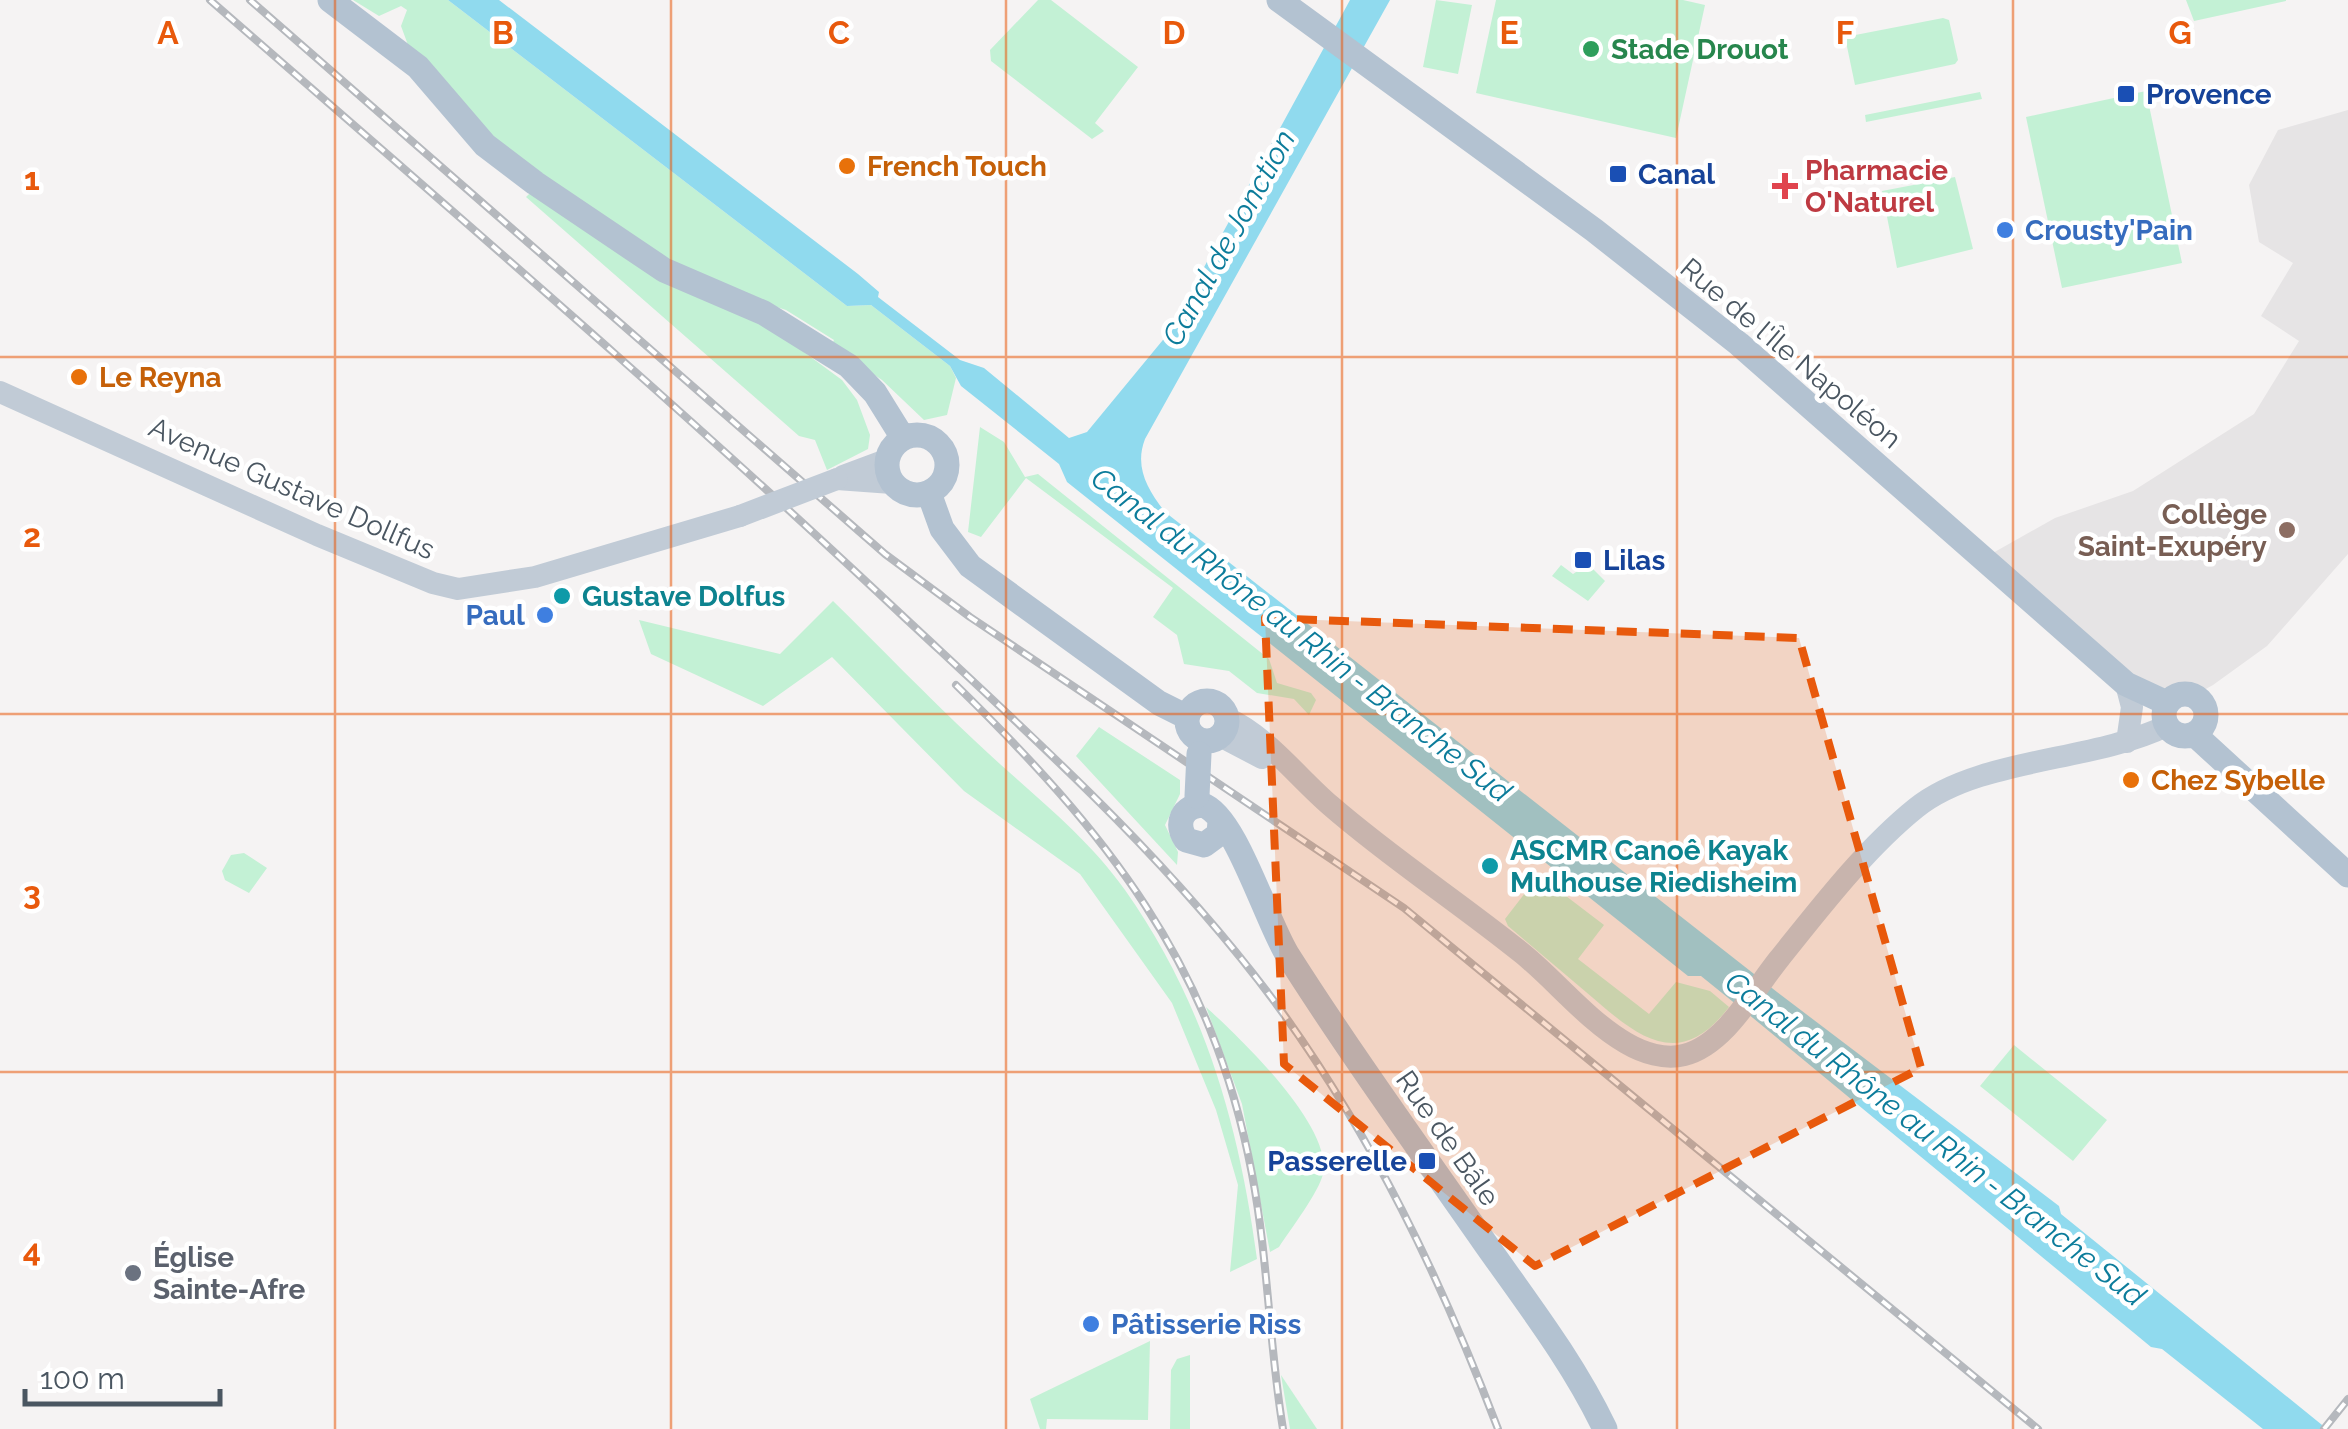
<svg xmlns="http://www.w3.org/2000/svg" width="2348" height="1429" font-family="Raleway,sans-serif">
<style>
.education{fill:#e6e4e5}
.green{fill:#c3f1d5}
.water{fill:#90daee}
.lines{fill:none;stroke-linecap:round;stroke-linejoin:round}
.secondary{stroke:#c1cbd6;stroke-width:22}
.primary{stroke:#b3c2d1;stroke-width:25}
.rail-casing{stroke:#b5b8bd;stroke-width:8}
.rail{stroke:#fff;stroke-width:4;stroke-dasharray:11;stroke-linecap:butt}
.secondary-bridge{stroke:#c1cbd6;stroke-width:22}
.primary-bridge{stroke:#b3c2d1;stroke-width:25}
.marked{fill:#e8590c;fill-opacity:0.2;stroke:#e8590c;stroke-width:8;stroke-dasharray:20 12;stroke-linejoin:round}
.grid{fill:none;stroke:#e8590c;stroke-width:2.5;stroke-opacity:0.55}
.leisure-dot{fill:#2e9e5b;stroke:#fff;stroke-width:4}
.transit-dot{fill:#1a4fb4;stroke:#fff;stroke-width:4}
.food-dot{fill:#e8710a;stroke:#fff;stroke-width:4}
.health-dot{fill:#e0444e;stroke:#fff;stroke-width:4}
.shop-dot{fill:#3f7fe0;stroke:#fff;stroke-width:4}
.education-dot{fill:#8d6e63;stroke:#fff;stroke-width:4}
.culture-dot{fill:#0f9aa8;stroke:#fff;stroke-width:4}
.worship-dot{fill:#6b7280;stroke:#fff;stroke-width:4}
.labels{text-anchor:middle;stroke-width:9;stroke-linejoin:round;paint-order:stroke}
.leisure-label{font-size:28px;font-weight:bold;fill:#27864d;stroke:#fff;text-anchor:start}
.transit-label{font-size:28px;font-weight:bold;fill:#164399;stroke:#fff;text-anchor:start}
.food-label{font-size:28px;font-weight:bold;fill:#c56008;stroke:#fff;text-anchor:start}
.health-label{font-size:28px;font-weight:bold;fill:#be3a42;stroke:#fff;text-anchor:start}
.shop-label{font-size:28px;font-weight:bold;fill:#366cbe;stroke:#fff;text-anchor:start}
.street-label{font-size:28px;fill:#4a5661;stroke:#fff}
.education-label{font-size:28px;font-weight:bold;fill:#785e54;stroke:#fff;text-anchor:end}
.culture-label{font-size:28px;font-weight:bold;fill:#0d838f;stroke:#fff;text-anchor:start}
.worship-label{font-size:28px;font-weight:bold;fill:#5b616d;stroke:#fff;text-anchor:start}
.water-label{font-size:30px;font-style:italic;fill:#0c7c9b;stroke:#fff}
.grid-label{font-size:32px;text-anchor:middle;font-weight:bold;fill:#e8590c;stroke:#fff;stroke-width:9;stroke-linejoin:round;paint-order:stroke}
</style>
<rect width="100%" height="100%" fill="#f5f3f3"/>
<!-- education -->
<path class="education" d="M 2348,110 L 2348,554 L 2267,646 L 2213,685 L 2193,696 L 2177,696 L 2167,703 L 1984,558 L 2055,518 L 2133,491 L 2254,414 L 2299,341 L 2261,316 L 2293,263 L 2259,242 L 2249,185 L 2278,130 Z"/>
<!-- green -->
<path class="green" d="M 353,0 L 448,0 L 847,306 L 871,305 L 950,366 L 956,378 L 947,415 L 924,420 L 882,380 L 831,346 L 834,340 L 786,310 L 702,283 L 515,161 L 408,45 L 401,26 L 407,10 L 401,6 L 379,16 Z
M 1038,0 L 1051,0 L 1138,67 L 1095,123 L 1104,131 L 1092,139 L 991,61 L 990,50 Z
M 1436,0 L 1472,5 L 1458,74 L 1423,67 Z
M 1496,0 L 1683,0 L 1705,5 L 1676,138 L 1476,93 Z
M 2186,0 L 2286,0 L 2286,1 L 2194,21 Z
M 1943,18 L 1949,20 L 1958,60 L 1955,64 L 1855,85 L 1845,37 Z
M 2146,91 L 2182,263 L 2062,288 L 2026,117 Z
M 1980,92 L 1982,99 L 1866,122 L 1865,115 Z
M 1955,177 L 1973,249 L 1897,268 L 1882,191 Z
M 532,191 L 778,333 L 842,380 L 857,400 L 870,435 L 868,449 L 827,470 L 815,440 L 799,436 L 526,197 Z
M 980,427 L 1004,442 L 1025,477 L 1038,474 L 1269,659 L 1277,683 L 1311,693 L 1316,700 L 1309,715 L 1294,699 L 1257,693 L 1229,671 L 1184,664 L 1177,635 L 1153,617 L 1173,588 L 1026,478 L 981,537 L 968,532 Z
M 1588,564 L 1605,581 L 1588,601 L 1552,576 L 1561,565 L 1573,574 Z
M 833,601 C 880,647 926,695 974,740 C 1025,789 1083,831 1125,890 C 1204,1002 1239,1124 1257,1259 L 1230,1272 L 1238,1185 L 1216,1110 L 1172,1003 L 1080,874 L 964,791 L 832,657 L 763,706 L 651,654 L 639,620 L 780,654 Z
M 1099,727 L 1180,780 L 1180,794 L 1165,825 L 1178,852 L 1177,865 L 1076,756 Z
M 244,853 L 267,868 L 249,893 L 225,880 L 222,871 L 231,855 Z
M 1535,880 L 1545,880 L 1604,925 L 1578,959 L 1649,1014 L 1676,982 L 1710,991 L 1729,1007 C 1678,1074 1636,1035 1586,992 C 1560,970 1534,948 1508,926 L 1505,919 Z
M 1206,1007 C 1239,1037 1333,1126 1323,1174 C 1319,1192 1290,1230 1279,1247 L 1270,1252 L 1242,1104 Z
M 2014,1045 L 2107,1120 L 2073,1161 L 1980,1086 Z
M 1150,1341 L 1148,1420 L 1047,1419 L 1046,1429 L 1040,1429 L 1030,1399 Z
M 1190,1355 L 1190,1429 L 1170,1429 L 1171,1370 L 1177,1359 Z
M 1281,1375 L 1317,1429 L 1290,1429 Z"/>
<!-- water -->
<path class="water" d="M 448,0 L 499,0 L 858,274 L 879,292 L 878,297 L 960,360 L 984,368 L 1069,438 L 1087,432 L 1167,335 L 1350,0 L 1390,0 L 1145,439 C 1134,467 1148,490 1165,512 L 1777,992 L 2059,1206 L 2061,1214 L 2327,1429 L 2263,1429 L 2162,1349 L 2151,1347 L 1753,1018 L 1701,976 L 1688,976 L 1067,482 L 1059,464 L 961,386 L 950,366 L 871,305 L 847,306 Z"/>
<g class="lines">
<!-- secondary -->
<path class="secondary" d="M 0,392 L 317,535 L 433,583 L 458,589 L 535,577 L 740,516
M 843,476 L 886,460
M 837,479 L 892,483
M 2126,684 L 2132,707 L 2127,742
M 1227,718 C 1267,736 1298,778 1331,806 C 1392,859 1460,903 1523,954 C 1557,982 1588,1021 1626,1043 C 1643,1053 1665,1060 1684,1055 C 1725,1045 1754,990 1779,959 C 1820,908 1865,849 1916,808 C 1978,758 2092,762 2166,726
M 1220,736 L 1262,758"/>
<!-- primary -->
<path class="primary" d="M 330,0 L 418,67 L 485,145 L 535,183 L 664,270 L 764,313 L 849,366 L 875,393 L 903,438
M 1279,0 L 1594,230 L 1739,344 L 2126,684 L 2167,703
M887 465a30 30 0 1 1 60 0a30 30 0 1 1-60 0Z
M 929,493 L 942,529 L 970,566 L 1159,703 L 1187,717
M2164 715a21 21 0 1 1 42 0a21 21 0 1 1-42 0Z
M1187 721a20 20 0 1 1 40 0a20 20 0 1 1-40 0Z
M 2194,734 L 2348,875
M 1220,821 L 1219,834 L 1204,845 L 1186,840 C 1175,823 1182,806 1203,805 C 1235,816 1266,920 1287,954 C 1350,1053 1418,1147 1485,1243 C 1528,1304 1573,1362 1605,1429"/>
<!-- rail casing -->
<g class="rail-casing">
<path id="rail" d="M 210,0 C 444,204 679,405 905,618 C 1036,740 1170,860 1277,1005 C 1372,1135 1441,1279 1498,1429
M 250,0 L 885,554 L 970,617 L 1404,908 L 2038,1429
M 956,685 C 1105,831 1212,962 1252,1174 C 1268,1258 1269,1344 1283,1429
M 2324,1429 L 2348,1399"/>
</g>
<!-- rail -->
<use href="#rail" class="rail"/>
<!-- secondary-bridge -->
<path class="secondary-bridge" d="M 740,516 L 837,479"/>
<!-- primary-bridge -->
<path class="primary-bridge" d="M 1197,796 L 1199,754"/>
</g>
<!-- marked area -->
<path class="marked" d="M 1265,618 L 1799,638 L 1921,1068 L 1535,1266 L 1284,1064 Z"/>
<!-- grid -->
<path class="grid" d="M 335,0 L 335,1429M 671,0 L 671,1429M 1006,0 L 1006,1429M 1342,0 L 1342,1429M 1677,0 L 1677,1429M 2013,0 L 2013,1429M 0,357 L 2348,357M 0,714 L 2348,714M 0,1072 L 2348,1072"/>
<!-- markers -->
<circle class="leisure-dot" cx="1591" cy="49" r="10"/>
<g class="transit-dot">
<rect x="2116" y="84" width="20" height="20" rx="5"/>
<rect x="1608" y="164" width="20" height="20" rx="5"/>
<rect x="1573" y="550" width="20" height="20" rx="5"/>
<rect x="1417" y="1151" width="20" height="20" rx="5"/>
</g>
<g class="food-dot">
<circle cx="847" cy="166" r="10"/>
<circle cx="79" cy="377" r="10"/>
<circle cx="2131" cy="780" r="10"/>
</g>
<path class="health-dot" d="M1780 171h10v10h10v10h-10v10h-10v-10h-10v-10h10z"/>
<g class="shop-dot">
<circle cx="2005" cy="230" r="10"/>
<circle cx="545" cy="615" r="10"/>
<circle cx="1091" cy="1324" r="10"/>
</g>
<circle class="education-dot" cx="2287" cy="530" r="10"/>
<g class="culture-dot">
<circle cx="562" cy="596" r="10"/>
<circle cx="1490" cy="866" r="10"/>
</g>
<circle class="worship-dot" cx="133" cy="1273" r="10"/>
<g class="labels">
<!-- leisure labels -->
<g class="leisure-label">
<text x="1611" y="59">Stade Drouot</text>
</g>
<!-- transit labels -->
<g class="transit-label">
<text x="2146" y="104">Provence</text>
<text x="1638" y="184">Canal</text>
<text x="1603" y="570">Lilas</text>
<text x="1407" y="1171" text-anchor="end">Passerelle</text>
</g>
<!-- food labels -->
<g class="food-label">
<text x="867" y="176">French Touch</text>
<text x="99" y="387">Le Reyna</text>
<text x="2151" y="790">Chez Sybelle</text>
</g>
<!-- health labels -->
<g class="health-label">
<text x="1805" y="180">Pharmacie<tspan x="1805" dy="32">O'Naturel</tspan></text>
</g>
<!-- shop labels -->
<g class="shop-label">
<text x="2025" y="240">Crousty'Pain</text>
<text x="525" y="625" text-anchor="end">Paul</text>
<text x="1111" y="1334">Pâtisserie Riss</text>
</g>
<!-- street labels -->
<g class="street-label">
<text transform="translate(1791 353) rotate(40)" y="10">Rue de l'Île Napoléon</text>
<text transform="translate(292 488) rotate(24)" y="10">Avenue Gustave Dollfus</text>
<text transform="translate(1448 1138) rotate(55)" y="10">Rue de Bâle</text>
</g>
<!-- education labels -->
<g class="education-label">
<text x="2267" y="524">Collège<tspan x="2267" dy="32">Saint-Exupéry</tspan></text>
</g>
<!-- culture labels -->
<g class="culture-label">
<text x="582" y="606">Gustave Dolfus</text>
<text x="1510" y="860">ASCMR Canoê Kayak<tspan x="1510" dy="32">Mulhouse Riedisheim</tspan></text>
</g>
<!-- worship labels -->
<g class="worship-label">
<text x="153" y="1267">Église<tspan x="153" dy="32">Sainte-Afre</tspan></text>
</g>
<!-- water labels -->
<g class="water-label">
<text transform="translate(1229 238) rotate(-61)" y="10">Canal de Jonction</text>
<text transform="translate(1301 635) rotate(38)" y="10">Canal du Rhône au Rhin - Branche Sud</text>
<text transform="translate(1935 1139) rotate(38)" y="10">Canal du Rhône au Rhin - Branche Sud</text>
</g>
</g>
<g class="grid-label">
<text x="168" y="44">A</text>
<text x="503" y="44">B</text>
<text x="839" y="44">C</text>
<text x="1174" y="44">D</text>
<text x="1509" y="44">E</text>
<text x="1845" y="44">F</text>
<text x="2180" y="44">G</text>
<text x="32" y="190">1</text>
<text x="32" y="547">2</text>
<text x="32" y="904">3</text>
<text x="32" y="1262">4</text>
</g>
<!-- scale -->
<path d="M25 1389v15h195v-15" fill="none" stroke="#4a5661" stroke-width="5"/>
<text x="40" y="1389" font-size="30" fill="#4a5661" stroke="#ffffff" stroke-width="8" paint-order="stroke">100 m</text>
</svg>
